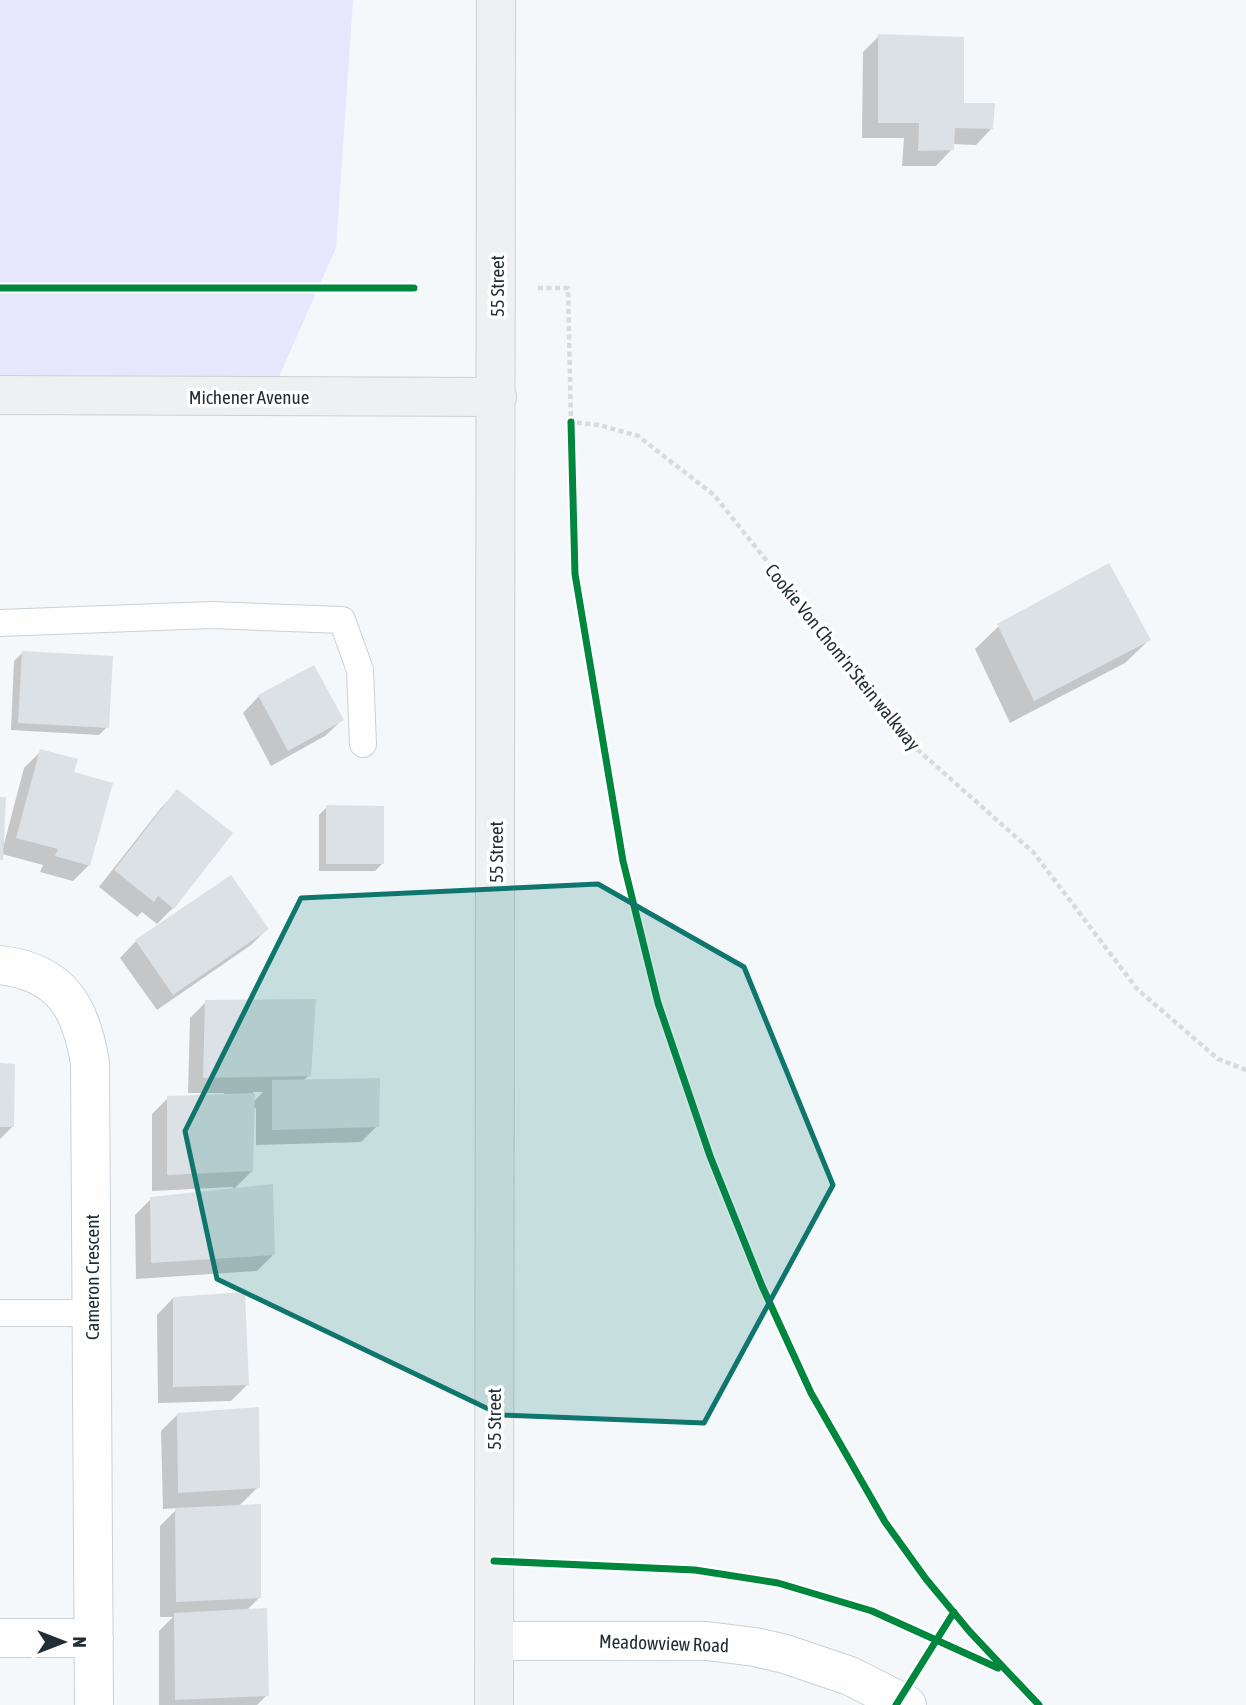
<svg xmlns="http://www.w3.org/2000/svg" width="1246" height="1705" font-family="'Asap Condensed',sans-serif">
<style>
.green{fill:#e6e6fd}
.shadow{fill:#0003;fill-rule:evenodd}
.building{fill:#dce1e6}
.lines{fill:none;stroke-linecap:round;stroke-linejoin:round}
.lane-casing{stroke:#cad1d6;stroke-width:28}
.street-casing{stroke:#cad1d6;stroke-width:40}
.secondary-casing{stroke:#cad1d6;stroke-width:40}
.path{stroke:#d9dadc;stroke-width:4.5;stroke-dasharray:5 3.5;stroke-linecap:butt}
.lane{stroke:#fefefe;stroke-width:26}
.street{stroke:#fefefe;stroke-width:38}
.secondary{stroke:#edf1f2;stroke-width:38}
.cycleway-casing{stroke:#fff;stroke-width:11}
.cycleway{stroke:#00873e;stroke-width:7}
.marked{fill:#0f766e;fill-opacity:0.2;stroke:#0f766e;stroke-width:5;stroke-linejoin:round}
.labels{text-anchor:middle;stroke-width:7;stroke-linejoin:round;paint-order:stroke}
.street-label{font-size:19px;fill:#222e36;stroke:#fff}
</style>
<rect width="100%" height="100%" fill="#f5f8fb"/>
<!-- green -->
<path class="green" d="M 0,0 L 353,0 L 336,248 L 270,397 L 0,399 Z"/>
<!-- shadow -->
<path class="shadow" d="M 879,36 L 962,105 L 992,128 L 976,145 L 952,144 L 952,149 L 936,166 L 902,166 L 904,138 L 862,138 L 863,52 Z
M 999,626 L 1149,640 L 1125,663 L 1010,723 L 975,649 Z
M 22,653 L 107,727 L 99,735 L 11,730 L 14,661 Z
M 259,696 L 342,720 L 325,736 L 271,766 L 243,713 Z
M 41,751 L 71,774 L 89,865 L 73,881 L 40,872 L 43,865 L 2,854 L 0,861 L 0,798 L 4,844 L 24,768 Z
M 177,791 L 173,908 L 157,924 L 142,912 L 137,917 L 99,887 L 161,808 Z
M 327,807 L 383,863 L 375,871 L 319,871 L 319,815 Z
M 267,929 L 251,945 L 157,1010 L 120,958 L 136,941 Z
M 206,1002 L 309,1075 L 303,1081 L 377,1126 L 361,1142 L 256,1145 L 256,1108 L 253,1108 L 252,1171 L 233,1190 L 233,1187 L 152,1191 L 152,1114 L 168,1098 L 224,1096 L 224,1093 L 188,1093 L 190,1018 ZM 253,1092 L 263,1092 L 253,1102 Z
M 0,1065 L 12,1127 L 0,1139 Z
M 151,1199 L 273,1255 L 257,1271 L 136,1279 L 135,1215 Z
M 173,1298 L 247,1385 L 231,1401 L 158,1403 L 157,1315 Z
M 177,1415 L 258,1487 L 238,1507 L 260,1597 L 246,1611 L 267,1695 L 257,1705 L 159,1705 L 159,1631 L 173,1617 L 160,1617 L 160,1526 L 178,1508 L 163,1509 L 161,1431 Z"/>
<!-- building -->
<path class="building" d="M 878,34 L 964,37 L 964,103 L 995,103 L 993,129 L 955,128 L 954,150 L 918,151 L 919,123 L 878,123 Z
M 1109,563 L 1151,640 L 1034,701 L 997,624 Z
M 22,651 L 113,656 L 109,728 L 18,723 Z
M 314,665 L 344,720 L 288,751 L 258,695 Z
M 40,749 L 78,759 L 74,772 L 113,783 L 90,866 L 55,856 L 58,849 L 16,838 Z
M 177,789 L 233,833 L 174,909 L 158,896 L 154,902 L 114,870 Z
M 0,797 L 6,797 L 3,860 L 0,860 Z
M 326,805 L 384,806 L 384,864 L 326,864 Z
M 231,875 L 269,929 L 173,995 L 135,940 Z
M 316,999 L 311,1076 L 203,1078 L 205,1000 Z
M 0,1063 L 15,1064 L 14,1127 L 0,1127 Z
M 380,1078 L 379,1127 L 272,1130 L 272,1080 Z
M 255,1093 L 253,1171 L 167,1175 L 167,1096 Z
M 273,1184 L 275,1255 L 151,1263 L 150,1197 Z
M 245,1292 L 249,1385 L 173,1387 L 173,1297 Z
M 259,1407 L 260,1488 L 178,1493 L 177,1413 Z
M 261,1504 L 261,1598 L 176,1602 L 175,1508 Z
M 267,1608 L 269,1696 L 175,1700 L 174,1613 Z"/>
<g class="lines">
<!-- lane casing -->
<g class="lane-casing">
<path id="lane" d="M 0,623 L 211,615 L 342,620 L 360,670 L 363,744
M 0,1313 L 92,1313"/>
</g>
<!-- street casing -->
<g class="street-casing">
<path id="street" d="M 0,965 C 61,972 81,1007 90,1063 L 94,1705
M 0,1638 L 94,1638
M 494,1641 L 707,1641 L 755,1647 L 785,1654 L 850,1676 L 907,1705"/>
</g>
<!-- secondary casing -->
<g class="secondary-casing">
<path id="secondary" d="M 0,395 L 497,397
M 494,1705 L 496,0"/>
</g>
<!-- path -->
<path class="path" d="M 538,288 L 568,288 L 571,422 L 599,425 L 638,436 L 714,495 L 918,750 L 1034,853 L 1137,989 L 1218,1059 L 1246,1070"/>
<!-- lane -->
<use href="#lane" class="lane"/>
<!-- street -->
<use href="#street" class="street"/>
<!-- secondary -->
<use href="#secondary" class="secondary"/>
<!-- cycleway casing -->
<g class="cycleway-casing">
<path id="cycleway" d="M 0,288 L 414,288
M 571,422 L 575,574 L 623,861 L 658,1003 L 710,1156 L 762,1286 L 811,1393 L 885,1522 L 926,1579 L 970,1632 L 1039,1705
M 494,1561 L 695,1570 L 778,1583 L 872,1611 L 998,1668
M 896,1705 L 954,1612"/>
</g>
<!-- cycleway -->
<use href="#cycleway" class="cycleway"/>
</g>
<!-- marked area -->
<path class="marked" d="M 598,884 L 744,967 L 833,1185 L 704,1423 L 501,1415 L 217,1279 L 185,1131 L 301,898 Z"/>
<g class="labels">
<!-- street labels -->
<g class="street-label">
<text transform="translate(497 286) rotate(-90)" y="7">55 Street</text>
<text x="249" y="404">Michener Avenue</text>
<text transform="translate(843 657) rotate(51)" y="7">Cookie Von Chom'n'Stein walkway</text>
<text transform="translate(496 852) rotate(-90)" y="7">55 Street</text>
<text transform="translate(92 1277) rotate(-90)" y="7">Cameron Crescent</text>
<text transform="translate(494 1419) rotate(-90)" y="7">55 Street</text>
<text transform="translate(664 1643) rotate(2)" y="7">Meadowview Road</text>
</g>
</g>
<!-- north arrow -->
<g transform="translate(63 1642) rotate(90)" stroke="#ffffff" stroke-width="5" paint-order="stroke">
<path d="M0-5L12 26L0 18L-12 26Z" fill="#222e36"/>
<text y="-10" font-size="19" font-weight="bold" text-anchor="middle" fill="#222e36">N</text>
</g>
</svg>
